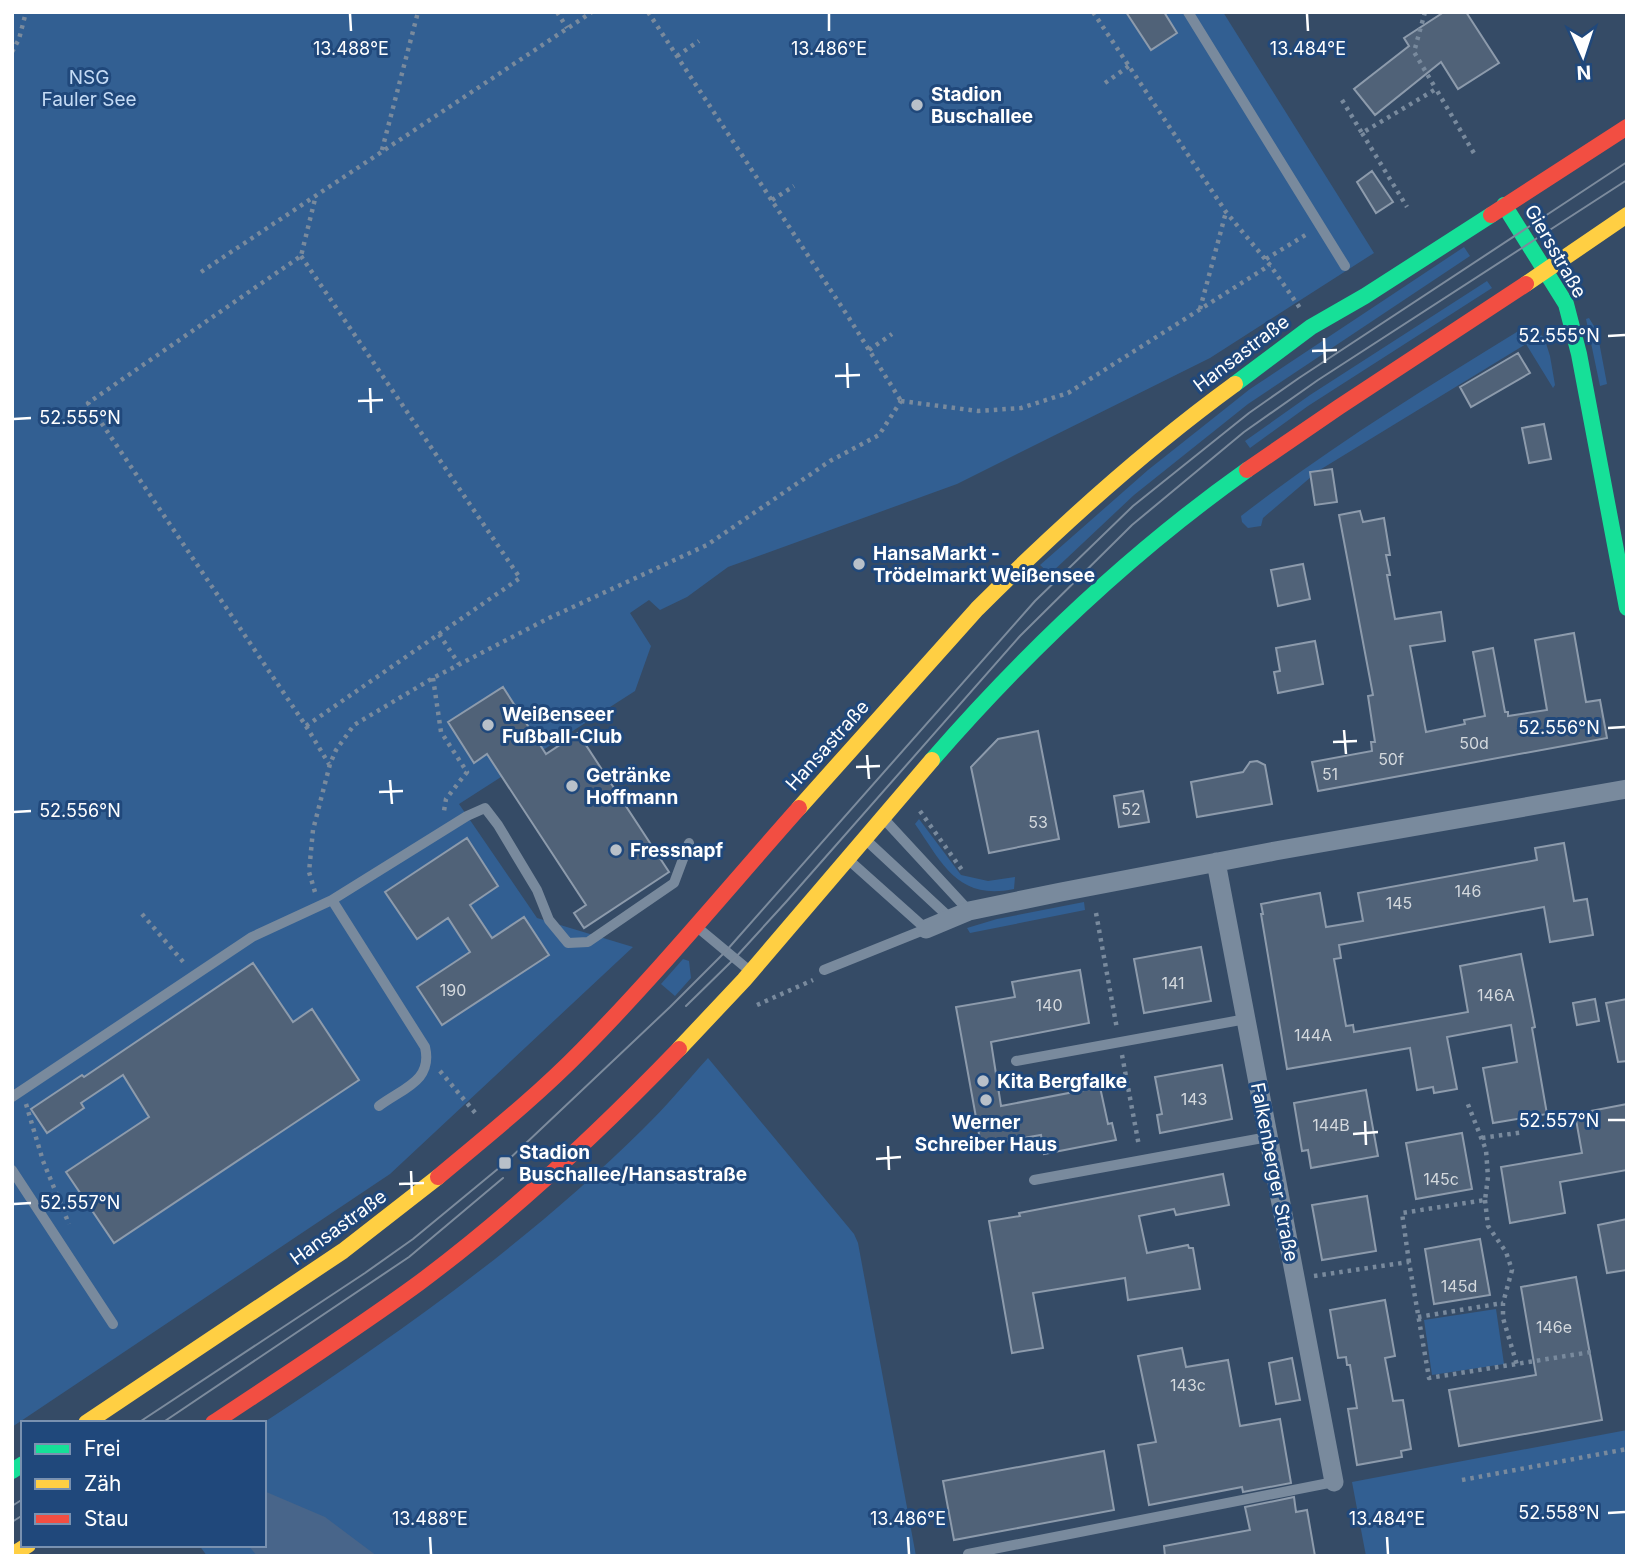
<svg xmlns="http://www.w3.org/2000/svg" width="1639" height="1568" font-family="Inter,sans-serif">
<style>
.green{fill:#325f92}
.water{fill:#48658a}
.building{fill:#506278;stroke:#8d9bac;stroke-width:2}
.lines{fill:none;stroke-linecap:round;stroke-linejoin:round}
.path{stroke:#798a9d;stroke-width:4.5;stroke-dasharray:3.5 5;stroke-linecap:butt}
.lane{stroke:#798a9d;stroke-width:10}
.street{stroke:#798a9d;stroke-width:19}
.fast{stroke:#16e098;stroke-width:16}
.slow{stroke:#ffcf43;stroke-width:16}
.jam{stroke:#f24e42;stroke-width:16}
.tram{stroke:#7c8b9d;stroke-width:2}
.ticks{fill:none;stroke:#fff;stroke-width:2.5}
.poi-dot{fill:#b8c0c9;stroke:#20487b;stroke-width:2.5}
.labels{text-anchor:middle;stroke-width:6;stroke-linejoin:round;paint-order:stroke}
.number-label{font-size:16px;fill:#d3d8dd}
.park-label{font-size:19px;fill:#c5dbf5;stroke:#20487b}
.poi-label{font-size:19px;font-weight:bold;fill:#fff;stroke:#20487b;text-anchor:start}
.street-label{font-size:19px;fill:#fff;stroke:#20487b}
.ticks-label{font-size:18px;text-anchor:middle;fill:#fff;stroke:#20487b;stroke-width:6;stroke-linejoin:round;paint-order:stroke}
</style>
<rect width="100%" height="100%" fill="#354b66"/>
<!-- green -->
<path class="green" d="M 12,12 L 1223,12 L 1374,253 L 1210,358 L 957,484 L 728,567 L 687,597 L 660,610 L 649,600 L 630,613 L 651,646 L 635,691 L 459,804 L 537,918 L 633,947 L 390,1174 L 12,1427 Z
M 1464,247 L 1470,256 L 1248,404 L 1134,495 L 1050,574 L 1040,565 L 1148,470 L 1250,389 Z
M 1487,281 L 1492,288 L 1308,406 L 1250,448 L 1245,441 L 1310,395 Z
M 1589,318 L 1597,331 L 1607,384 L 1600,386 L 1586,319 Z
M 1531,329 L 1544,337 L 1550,356 L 1555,385 L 1553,388 L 1526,344 L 1318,471 L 1310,472 L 1311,477 L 1263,518 L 1261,526 L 1248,528 L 1242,522 L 1241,516 C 1330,447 1424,389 1520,330 Z
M 919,819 L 961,875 L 988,881 L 1015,877 L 1014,889 C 958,901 942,863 915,824 Z
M 1084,902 L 1085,910 L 970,933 L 967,928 L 997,919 Z
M 683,959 L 689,961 L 691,978 L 675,996 L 661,984 Z
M 708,1058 L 854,1234 L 858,1243 L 916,1556 L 207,1556 L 199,1545 L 264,1545 L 263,1423 C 397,1335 529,1242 643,1129 C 666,1107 686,1082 708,1058 Z
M 1496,1309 L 1504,1364 L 1432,1375 L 1424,1320 Z
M 1627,1430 L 1627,1556 L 1366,1556 L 1352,1482 Z"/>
<!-- water -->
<path class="water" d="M 264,1491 L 325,1517 L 377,1556 L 257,1556 L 248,1545 L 264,1545 Z"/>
<!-- building -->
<path class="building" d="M 1126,12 L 1164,12 L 1177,33 L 1151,50 Z
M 1444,12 L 1466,12 L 1499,63 L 1458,89 L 1441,62 L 1375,115 L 1354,89 L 1409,46 L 1404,38 Z
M 1372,171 L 1393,202 L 1376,213 L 1357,182 Z
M 1518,353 L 1530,373 L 1471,407 L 1460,387 Z
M 1544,424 L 1551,459 L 1529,463 L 1522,428 Z
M 1332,469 L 1337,502 L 1315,505 L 1310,472 Z
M 1360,511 L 1363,522 L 1384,518 L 1390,555 L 1386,555 L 1390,575 L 1387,575 L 1395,619 L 1441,612 L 1445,641 L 1410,646 L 1426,732 L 1465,724 L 1464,720 L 1485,716 L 1473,652 L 1493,648 L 1505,712 L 1508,712 L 1508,716 L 1547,710 L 1535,640 L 1574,633 L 1586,702 L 1600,700 L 1607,738 L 1318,791 L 1312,762 L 1372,751 L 1371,742 L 1375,742 L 1368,696 L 1373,695 L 1339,515 Z
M 1303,564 L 1310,599 L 1278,606 L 1271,570 Z
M 1315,641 L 1323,684 L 1278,693 L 1274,672 L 1280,671 L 1276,648 Z
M 503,687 L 546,754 L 578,733 L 669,872 L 584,928 L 574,913 L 586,905 L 487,754 L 474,763 L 448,722 Z
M 1038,731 L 1059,839 L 989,853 L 971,767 L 998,739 Z
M 1257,761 L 1265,765 L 1272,804 L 1197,817 L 1191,782 L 1243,772 L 1250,762 Z
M 1143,791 L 1149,822 L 1119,827 L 1114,796 Z
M 467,838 L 498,886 L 470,905 L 492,938 L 524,917 L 549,955 L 442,1025 L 417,987 L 470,952 L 448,918 L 417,939 L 385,892 Z
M 1564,843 L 1574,901 L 1587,899 L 1593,935 L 1550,942 L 1544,907 L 1339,945 L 1341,958 L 1334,959 L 1346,1026 L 1353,1025 L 1354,1032 L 1468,1012 L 1460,966 L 1521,954 L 1535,1027 L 1532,1028 L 1547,1114 L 1493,1123 L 1483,1068 L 1517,1062 L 1511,1025 L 1447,1037 L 1457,1089 L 1434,1093 L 1433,1087 L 1417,1090 L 1410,1048 L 1287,1069 L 1261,914 L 1263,914 L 1261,904 L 1320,893 L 1326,927 L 1363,921 L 1358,893 L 1537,860 L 1535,848 Z
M 1201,947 L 1211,1001 L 1144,1013 L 1134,959 Z
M 253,963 L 293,1022 L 312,1009 L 359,1080 L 114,1243 L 66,1172 L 149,1117 L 123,1075 L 81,1103 L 84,1108 L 47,1133 L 31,1109 L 82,1075 L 84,1077 Z
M 1080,970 L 1089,1023 L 991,1042 L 1001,1106 L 1100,1087 L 1108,1124 L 1112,1123 L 1116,1140 L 1044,1154 L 1041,1135 L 981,1145 L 956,1007 L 1015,997 L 1012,982 Z
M 1595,999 L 1599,1021 L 1577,1025 L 1573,1003 Z
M 1627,999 L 1627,1061 L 1618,1062 L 1606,1003 Z
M 1222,1065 L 1232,1119 L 1160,1133 L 1157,1115 L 1162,1114 L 1155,1077 Z
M 1366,1090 L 1378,1156 L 1311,1168 L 1308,1150 L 1302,1151 L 1294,1103 Z
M 1627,1104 L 1627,1170 L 1560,1182 L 1565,1213 L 1510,1223 L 1501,1167 L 1582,1153 L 1575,1114 Z
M 1462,1133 L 1472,1189 L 1416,1199 L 1406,1143 Z
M 1223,1174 L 1229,1205 L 1176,1215 L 1174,1209 L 1139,1216 L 1147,1253 L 1188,1245 L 1189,1248 L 1193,1248 L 1200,1289 L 1128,1300 L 1125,1278 L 1033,1293 L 1043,1348 L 1012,1353 L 989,1221 L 1020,1216 L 1019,1213 Z
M 1367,1196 L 1376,1251 L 1322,1260 L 1312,1205 Z
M 1627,1219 L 1627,1270 L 1607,1273 L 1598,1225 Z
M 1480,1239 L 1490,1295 L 1434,1304 L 1425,1249 Z
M 1576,1277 L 1602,1420 L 1459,1446 L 1449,1390 L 1536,1375 L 1521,1287 Z
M 1385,1300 L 1395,1356 L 1385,1358 L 1393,1401 L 1403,1400 L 1411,1449 L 1401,1451 L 1402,1457 L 1357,1465 L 1348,1409 L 1357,1408 L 1350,1365 L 1347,1365 L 1346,1357 L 1338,1358 L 1330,1310 Z
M 1182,1348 L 1186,1367 L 1228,1360 L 1240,1426 L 1280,1419 L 1291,1483 L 1243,1492 L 1242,1487 L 1149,1505 L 1138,1445 L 1156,1442 L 1138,1356 Z
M 1292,1358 L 1300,1400 L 1276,1404 L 1269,1363 Z
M 1104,1451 L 1114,1510 L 954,1540 L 943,1481 Z
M 1294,1497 L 1296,1512 L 1307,1510 L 1315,1556 L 1165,1556 L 1164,1546 L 1250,1530 L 1245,1507 Z"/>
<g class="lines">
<!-- path -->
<path class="path" d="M 557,12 L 567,28
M 648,12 L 849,318 L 901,401
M 1093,12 L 1226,212 L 1270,265 L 1300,308
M 1425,12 L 1414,52 L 1436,89
M 12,52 L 19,39 L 26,12
M 677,56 L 699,41
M 1105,83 L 1129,66
M 1342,100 L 1362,133 L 1436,89 L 1475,155
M 1362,133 L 1407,207
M 382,150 L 418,12
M 772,200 L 794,186
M 301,256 L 520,578 L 306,726 L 88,403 L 301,256 L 316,195
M 1266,259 L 1307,234
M 201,272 L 592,12
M 1200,309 L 1226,212
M 869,350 L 892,334
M 901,401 L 978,411 L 1021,408 L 1068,393 L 1270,265
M 439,634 L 459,664
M 433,678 L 441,732 L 467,772 L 446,799 L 444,811
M 306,726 L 329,764
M 920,811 L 962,870
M 315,892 L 309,872 L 313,830 L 330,764 L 336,750 L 354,725 L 433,678 L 549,618 L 707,545 L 830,461 L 879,435 L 901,401
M 1096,913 L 1117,1029
M 142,914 L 185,964
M 757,1005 L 813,980
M 1122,1055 L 1139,1146
M 440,1071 L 477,1115
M 26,1104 L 43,1161 L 69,1224
M 1482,1138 L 1524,1132
M 1485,1200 L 1488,1226 L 1506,1252 L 1512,1270 L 1503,1303 L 1503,1318 L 1517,1365
M 1409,1262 L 1402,1213 L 1485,1200 L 1488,1177 L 1486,1150 L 1467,1102
M 1314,1276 L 1409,1262 L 1429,1378 L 1591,1352
M 1418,1317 L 1503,1303
M 1462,1480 L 1627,1449"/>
<!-- lane -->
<path class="lane" d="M 1188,12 L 1345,266
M 884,819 L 969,911
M 866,840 L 950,918
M 332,900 L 425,1047 C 433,1081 403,1088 379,1106
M 697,927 L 750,971
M 824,970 L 926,929 L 851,862
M 1016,1061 L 1246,1019
M 12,1097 L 252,937 L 332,900 L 467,816 L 485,808 L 498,825 L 537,890 L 549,920 L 568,943 L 588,942 L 674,883 L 689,843
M 12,1170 L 113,1324
M 1034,1180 L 1268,1137
M 968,1554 L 1334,1482"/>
<!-- street -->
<path class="street" d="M 1216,862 L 1334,1482
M 926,929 L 969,911 L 1061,892 L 1275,851 L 1627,789"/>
<!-- fast -->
<path class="fast" d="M 1504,205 L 1566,304 L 1579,354 L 1627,608
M 1235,384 L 1311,327 L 1365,296 L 1491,215
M 932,760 C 1026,652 1130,553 1247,470
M 12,1471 L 23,1464"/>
<!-- slow -->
<path class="slow" d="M 1526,284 L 1627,215
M 799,808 L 977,609 C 1057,529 1143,451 1235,384
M 679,1049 L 744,980 L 932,760
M 86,1423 L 343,1251 L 438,1177
M 12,1555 L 28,1545"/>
<!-- jam -->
<path class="jam" d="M 1491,215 L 1627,127
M 1247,470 L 1339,407 L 1526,284
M 438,1177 C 487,1136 537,1096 582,1050 C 658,973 727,889 799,808
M 213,1423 C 282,1377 352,1332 419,1283 C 513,1213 598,1133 679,1049"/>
<!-- tram -->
<path class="tram" d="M 686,1006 L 735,958 L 786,902 L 1020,636 L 1132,525 L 1244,432 L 1318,380 L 1627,180
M 138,1423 L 365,1273 L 413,1239 L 505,1163 L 670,1007 L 726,951 L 1035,601 L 1133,506 L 1249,413 L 1299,378 L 1627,162
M 162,1423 L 409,1257 L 503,1178
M 12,1506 L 23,1499
M 12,1522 L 23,1515"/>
</g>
<!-- ticks -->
<path class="ticks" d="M 350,14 L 351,31M 829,14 L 829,31M 1307,14 L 1308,31M 1608,336 L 1625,335M 1324,338 L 1325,363M 1312,351 L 1337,350M 847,363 L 848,388M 835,376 L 860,375M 370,388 L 371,413M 358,401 L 383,400M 14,419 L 31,418M 1608,728 L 1625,727M 1344,730 L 1346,754M 1333,742 L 1357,741M 867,755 L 869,779M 856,767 L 880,766M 390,780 L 392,804M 379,792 L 403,791M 14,812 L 31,811M 1608,1120 L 1625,1120M 1365,1121 L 1366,1145M 1353,1134 L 1378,1132M 888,1146 L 889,1170M 876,1159 L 901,1157M 411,1171 L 412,1195M 399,1184 L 424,1183M 14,1204 L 31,1203M 1608,1513 L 1625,1512M 430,1537 L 431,1554M 908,1537 L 909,1554M 1387,1537 L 1388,1554"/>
<!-- markers -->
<g class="poi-dot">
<circle cx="917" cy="105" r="7"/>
<circle cx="859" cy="564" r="7"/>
<circle cx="488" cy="725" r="7"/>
<circle cx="572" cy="786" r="7"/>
<circle cx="616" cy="850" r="7"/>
<circle cx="983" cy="1081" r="7"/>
<circle cx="986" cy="1100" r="7"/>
<rect x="498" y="1156" width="14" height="14" rx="3.5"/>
</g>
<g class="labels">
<!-- number labels -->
<g class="number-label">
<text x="1474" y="749">50d</text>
<text x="1391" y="765">50f</text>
<text x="1330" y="780">51</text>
<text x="1131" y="815">52</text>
<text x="1038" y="828">53</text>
<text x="1468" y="897">146</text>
<text x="1399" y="909">145</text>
<text x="1173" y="989">141</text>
<text x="453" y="996">190</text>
<text x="1496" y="1001">146A</text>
<text x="1049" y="1011">140</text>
<text x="1313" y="1041">144A</text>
<text x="1194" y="1105">143</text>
<text x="1331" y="1131">144B</text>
<text x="1441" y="1185">145c</text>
<text x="1459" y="1292">145d</text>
<text x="1554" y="1333">146e</text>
<text x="1188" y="1391">143c</text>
</g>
<!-- park labels -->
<g class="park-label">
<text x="89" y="84">NSG<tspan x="89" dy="22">Fauler See</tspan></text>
</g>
<!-- poi labels -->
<g class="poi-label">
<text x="931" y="101">Stadion<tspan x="931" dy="22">Buschallee</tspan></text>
<text x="873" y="560">HansaMarkt -<tspan x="873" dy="22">Trödelmarkt Weißensee</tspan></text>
<text x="502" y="721">Weißenseer<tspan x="502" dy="22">Fußball-Club</tspan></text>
<text x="586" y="782">Getränke<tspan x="586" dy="22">Hoffmann</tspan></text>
<text x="630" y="857">Fressnapf</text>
<text x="997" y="1088">Kita Bergfalke</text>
<text x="986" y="1129" text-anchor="middle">Werner<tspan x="986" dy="22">Schreiber Haus</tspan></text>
<text x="519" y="1159">Stadion<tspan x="519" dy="22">Buschallee/Hansastraße</tspan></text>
</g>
<!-- street labels -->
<g class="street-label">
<text transform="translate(1556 251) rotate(60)" y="7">Giersstraße</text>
<text transform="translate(1241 353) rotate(-37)" y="7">Hansastraße</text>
<text transform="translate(827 745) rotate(-48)" y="7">Hansastraße</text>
<text transform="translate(1275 1172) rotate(79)" y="7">Falkenberger Straße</text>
<text transform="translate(338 1227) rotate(-36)" y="7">Hansastraße</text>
</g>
</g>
<g class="ticks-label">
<text x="351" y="55">13.488°E</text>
<text x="829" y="55">13.486°E</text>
<text x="1308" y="55">13.484°E</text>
<text x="1559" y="342">52.555°N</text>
<text x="80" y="424">52.555°N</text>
<text x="1559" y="734">52.556°N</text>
<text x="80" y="817">52.556°N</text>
<text x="1559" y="1127">52.557°N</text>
<text x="80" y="1209">52.557°N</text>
<text x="1559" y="1519">52.558°N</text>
<text x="430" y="1525">13.488°E</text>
<text x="908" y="1525">13.486°E</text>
<text x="1387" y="1525">13.484°E</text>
</g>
<!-- border -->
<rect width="1639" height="1568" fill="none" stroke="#ffffff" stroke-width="28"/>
<!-- legend -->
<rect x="21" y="1421" width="245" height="126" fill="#20487b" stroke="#7991b0" stroke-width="2"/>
<rect x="35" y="1444" width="35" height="10" fill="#16e098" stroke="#7991b0" stroke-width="2"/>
<text x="84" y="1456" font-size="21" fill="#ffffff">Frei</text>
<rect x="35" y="1479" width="35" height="10" fill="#ffcf43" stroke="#7991b0" stroke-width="2"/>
<text x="84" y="1491" font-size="21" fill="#ffffff">Zäh</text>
<rect x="35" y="1514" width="35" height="10" fill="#f24e42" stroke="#7991b0" stroke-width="2"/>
<text x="84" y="1526" font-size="21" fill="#ffffff">Stau</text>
<!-- north arrow -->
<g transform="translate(1583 56) rotate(177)" stroke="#20487b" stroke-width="5" paint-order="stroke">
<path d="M0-5L12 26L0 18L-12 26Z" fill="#ffffff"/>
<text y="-10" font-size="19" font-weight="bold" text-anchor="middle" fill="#ffffff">N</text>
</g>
</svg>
